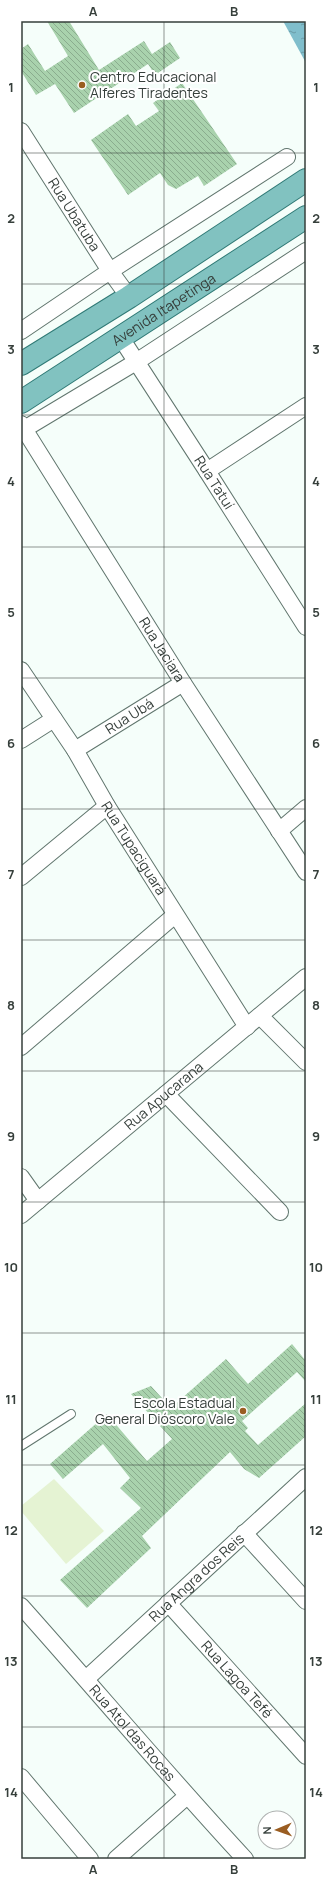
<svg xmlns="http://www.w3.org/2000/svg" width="327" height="1880" font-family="Manrope,sans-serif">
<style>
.garden{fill:#e5f3d3}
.water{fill:url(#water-ripples)}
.building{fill:url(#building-back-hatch)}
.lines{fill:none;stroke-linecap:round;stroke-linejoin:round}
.service-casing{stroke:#61766e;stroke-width:10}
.minor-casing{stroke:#61766e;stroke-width:18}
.primary-casing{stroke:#307a76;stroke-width:24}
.service{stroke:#fff;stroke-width:8}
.minor{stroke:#fff;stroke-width:16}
.primary{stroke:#81c2c0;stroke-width:22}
.grid{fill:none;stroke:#363f3b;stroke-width:1;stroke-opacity:0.55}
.poi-dot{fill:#9a5d21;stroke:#fff;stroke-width:1.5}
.labels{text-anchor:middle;stroke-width:4;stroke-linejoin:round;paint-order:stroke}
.poi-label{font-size:14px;fill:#363f3b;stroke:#fff;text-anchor:start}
.street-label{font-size:14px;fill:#363f3b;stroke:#fff}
.neatline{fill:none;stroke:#363f3b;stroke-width:1.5}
.grid-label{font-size:13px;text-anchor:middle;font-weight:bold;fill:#363f3b}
</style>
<defs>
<pattern id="water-ripples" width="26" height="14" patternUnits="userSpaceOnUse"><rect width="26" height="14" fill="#80becc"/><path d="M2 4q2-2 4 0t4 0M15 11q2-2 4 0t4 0" fill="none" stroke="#6a9ca7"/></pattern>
<pattern id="building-back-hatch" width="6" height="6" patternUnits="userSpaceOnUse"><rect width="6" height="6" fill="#a9d2ad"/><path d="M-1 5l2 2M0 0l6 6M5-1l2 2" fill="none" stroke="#8aac8e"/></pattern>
</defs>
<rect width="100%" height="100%" fill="#f5fefa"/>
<!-- garden -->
<path class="garden" d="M 54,1479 L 104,1531 L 66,1564 L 21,1511 L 21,1506 Z"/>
<!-- water -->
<path class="water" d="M 283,21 L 306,21 L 306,63 Z"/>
<!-- building -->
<path class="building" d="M 47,21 L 69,21 L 99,70 L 144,41 L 152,54 L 170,42 L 180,58 L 155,75 L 148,64 L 74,113 L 55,84 L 36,95 L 21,71 L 21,49 L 28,44 L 45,71 L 68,56 Z
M 182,83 L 237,164 L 204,186 L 198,176 L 176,189 L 168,185 L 160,173 L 128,195 L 91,140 L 128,114 L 136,126 L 159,111 L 153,103 Z
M 292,1344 L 306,1361 L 306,1382 L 297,1372 L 242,1421 L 248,1428 L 245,1431 L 258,1445 L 306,1403 L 306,1436 L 259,1478 L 244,1469 L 230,1452 L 142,1536 L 151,1548 L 87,1608 L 60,1580 L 141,1508 L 120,1488 L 130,1478 L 103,1444 L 63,1479 L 50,1464 L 107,1414 L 147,1461 L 172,1439 L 131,1394 L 151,1386 L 171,1408 L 226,1359 L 248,1384 Z"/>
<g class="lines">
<!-- service casing -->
<g class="service-casing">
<path id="service" d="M 21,1446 L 71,1414"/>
</g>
<!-- minor casing -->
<g class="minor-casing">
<g id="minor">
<path id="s1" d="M 21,131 L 110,271 L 129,297"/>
<path d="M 21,331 L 110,271 L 287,157"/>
<path id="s2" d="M 121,338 L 207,471 L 306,627"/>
<path id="s3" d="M 21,424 L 183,683 L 306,872"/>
<path d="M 21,431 L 136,362 L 306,251"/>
<path d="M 207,471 L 306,406"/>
<path id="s4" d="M 21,670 L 75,750 L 107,806 L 247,1027"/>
<path d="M 21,740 L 54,719"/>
<path id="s5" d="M 75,750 L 183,683"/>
<path d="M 279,831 L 306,808"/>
<path d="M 21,877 L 107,806"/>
<path d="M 260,1016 L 306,1062"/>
<path d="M 21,1047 L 175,915"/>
<path d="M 166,1094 L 280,1212"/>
<path d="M 21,1177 L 38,1201"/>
<path id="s6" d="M 21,1215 L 306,977"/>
<path d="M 244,1533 L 306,1601"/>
<path id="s7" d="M 168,1603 L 306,1756"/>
<path id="s8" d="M 21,1606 C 96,1690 168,1776 245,1859"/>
<path id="s9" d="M 86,1679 L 306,1477"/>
<path d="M 21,1777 L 90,1859"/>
<path d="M 116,1859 L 187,1796"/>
</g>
</g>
<!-- primary casing -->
<g class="primary-casing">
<g id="primary">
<path d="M 21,364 L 129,297 L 306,180"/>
<path id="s10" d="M 21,402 L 306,217"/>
</g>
</g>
<!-- service -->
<use href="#service" class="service"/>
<!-- minor -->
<use href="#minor" class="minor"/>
<!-- primary -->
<use href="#primary" class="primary"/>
</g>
<!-- grid -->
<path class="grid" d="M 164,21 L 164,1859M 21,153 L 306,153M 21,284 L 306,284M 21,415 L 306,415M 21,547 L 306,547M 21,678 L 306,678M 21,809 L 306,809M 21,940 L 306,940M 21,1071 L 306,1071M 21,1202 L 306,1202M 21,1333 L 306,1333M 21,1465 L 306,1465M 21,1596 L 306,1596M 21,1727 L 306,1727"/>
<!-- markers -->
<g class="poi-dot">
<circle cx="82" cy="85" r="4"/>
<circle cx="243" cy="1411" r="4"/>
</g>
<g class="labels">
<!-- poi labels -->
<g class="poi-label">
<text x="90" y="82">Centro Educacional<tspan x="90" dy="16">Alferes Tiradentes</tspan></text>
<text x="235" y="1408" text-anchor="end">Escola Estadual<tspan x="235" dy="16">General Dióscoro Vale</tspan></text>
</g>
<!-- street labels -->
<g class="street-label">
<text dy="5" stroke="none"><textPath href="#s1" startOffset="99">Rua Ubatuba</textPath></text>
<text dy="5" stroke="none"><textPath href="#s10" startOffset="170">Avenida Itapetinga</textPath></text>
<text dy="5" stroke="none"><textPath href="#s2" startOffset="172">Rua Tatuí</textPath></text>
<text dy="5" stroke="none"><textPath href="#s3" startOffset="266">Rua Jaciara</textPath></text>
<text dy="5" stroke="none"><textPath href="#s5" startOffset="64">Rua Ubá</textPath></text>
<text dy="5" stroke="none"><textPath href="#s4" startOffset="211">Rua Tupaciguará</textPath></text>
<text dy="5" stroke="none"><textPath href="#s6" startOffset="186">Rua Apucarana</textPath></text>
<text dy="5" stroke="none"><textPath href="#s9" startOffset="150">Rua Angra dos Reis</textPath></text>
<text dy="5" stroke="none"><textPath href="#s7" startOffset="103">Rua Lagoa Tefé</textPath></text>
<text dy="5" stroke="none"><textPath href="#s8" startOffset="169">Rua Atol das Rocas</textPath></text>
</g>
</g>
<!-- border -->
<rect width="327" height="1880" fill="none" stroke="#ffffff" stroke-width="44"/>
<!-- north arrow -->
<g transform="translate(277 1830) rotate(268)"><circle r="19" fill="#ffffff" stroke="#afb2b1"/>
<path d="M0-3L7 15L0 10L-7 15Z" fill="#9a5d21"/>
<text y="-6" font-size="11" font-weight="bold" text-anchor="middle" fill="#363f3b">N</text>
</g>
<rect x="22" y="22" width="283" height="1836" class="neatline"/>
<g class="grid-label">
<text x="93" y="16">A</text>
<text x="234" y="16">B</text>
<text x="11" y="92">1</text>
<text x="316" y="92">1</text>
<text x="11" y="223">2</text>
<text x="316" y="223">2</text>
<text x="11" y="354">3</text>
<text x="316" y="354">3</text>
<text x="11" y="486">4</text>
<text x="316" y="486">4</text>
<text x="11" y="617">5</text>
<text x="316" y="617">5</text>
<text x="11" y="748">6</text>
<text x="316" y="748">6</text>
<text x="11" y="879">7</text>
<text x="316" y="879">7</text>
<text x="11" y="1010">8</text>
<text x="316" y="1010">8</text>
<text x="11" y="1141">9</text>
<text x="316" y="1141">9</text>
<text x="11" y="1272">10</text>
<text x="316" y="1272">10</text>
<text x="11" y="1404">11</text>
<text x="316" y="1404">11</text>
<text x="11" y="1535">12</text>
<text x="316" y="1535">12</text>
<text x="11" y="1666">13</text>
<text x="316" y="1666">13</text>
<text x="11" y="1797">14</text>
<text x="316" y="1797">14</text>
<text x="93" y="1874">A</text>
<text x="234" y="1874">B</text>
</g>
</svg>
